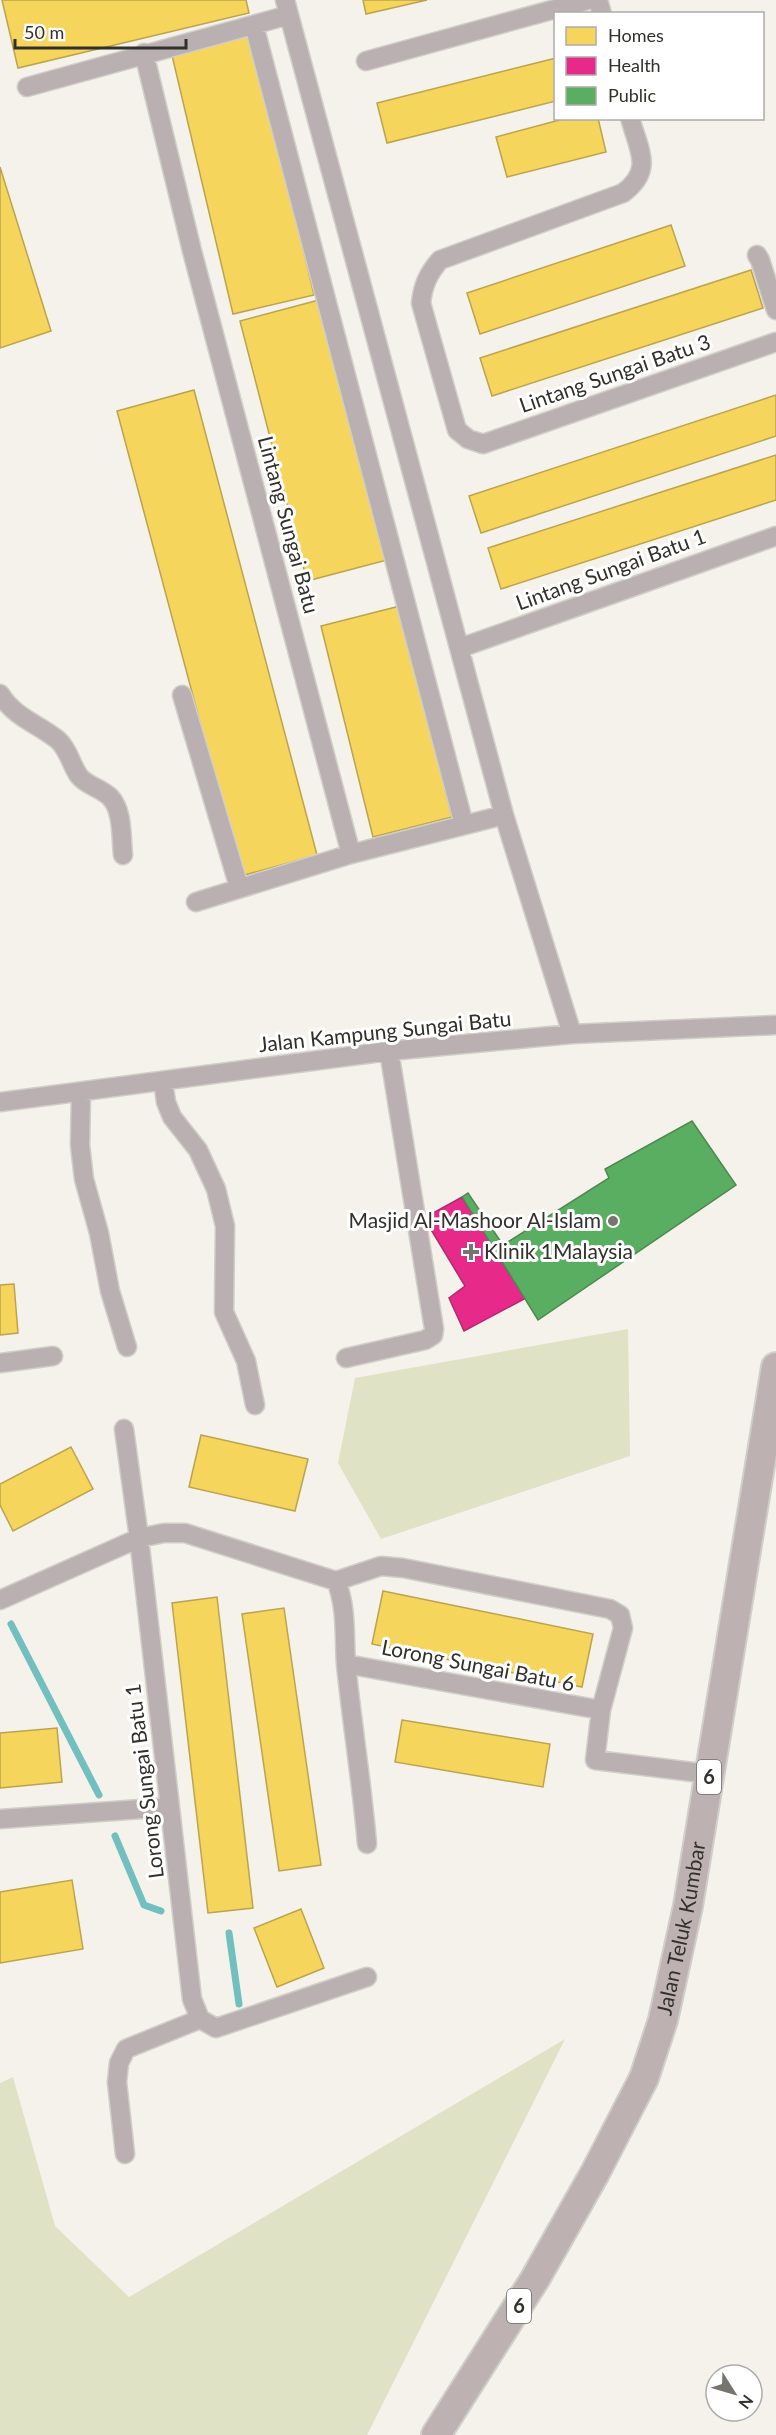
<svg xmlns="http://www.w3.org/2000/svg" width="776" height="2435" font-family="Lato,sans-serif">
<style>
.green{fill:#dfe2c5}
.homes{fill:#f6d55c;stroke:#bba44d;stroke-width:1.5}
.health{fill:#e7298a;stroke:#b02b6d;stroke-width:1.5}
.public{fill:#5aae61;stroke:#4e8850;stroke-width:1.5}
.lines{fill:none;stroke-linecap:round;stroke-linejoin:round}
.stream{stroke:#71bfbe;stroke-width:7}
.street-casing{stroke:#d0cec8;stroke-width:21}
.primary-casing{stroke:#d0cec8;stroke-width:32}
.street{stroke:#bbb0b1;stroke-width:18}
.primary{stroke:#bdb1b1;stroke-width:28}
.poi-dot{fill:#75746d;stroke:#fff;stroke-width:2}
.labels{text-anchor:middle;stroke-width:6;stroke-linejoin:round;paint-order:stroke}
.shield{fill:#fff;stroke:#6f6e6a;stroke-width:1.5}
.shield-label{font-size:20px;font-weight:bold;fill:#31302a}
.street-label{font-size:21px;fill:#31302a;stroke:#fff}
.poi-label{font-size:21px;fill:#31302a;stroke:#fff;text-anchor:end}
</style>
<rect width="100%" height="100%" fill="#f4f2ea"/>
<!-- green -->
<path class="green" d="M 628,1329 L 630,1456 L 381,1539 L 338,1463 L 355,1378 Z
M 565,2039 L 367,2435 L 0,2435 L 0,2083 L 13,2077 L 55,2226 L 129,2297 Z"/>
<!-- homes -->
<path class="homes" d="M 2,0 L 246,0 L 249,13 L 18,68 Z
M 363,0 L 427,0 L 366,14 Z
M 252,32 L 314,295 L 233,314 L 171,51 Z
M 556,58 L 556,101 L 387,143 L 377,103 Z
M 567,118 L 598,118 L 606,152 L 507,177 L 496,137 Z
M 0,167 L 51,331 L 0,348 Z
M 671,225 L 685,266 L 480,334 L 467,293 Z
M 751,270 L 763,308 L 492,396 L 480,358 Z
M 319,300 L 387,560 L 307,581 L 240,321 Z
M 194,390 L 317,855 L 241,876 L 117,411 Z
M 776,395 L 776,436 L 481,533 L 469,496 Z
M 776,455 L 776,500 L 501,589 L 488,548 Z
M 400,606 L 452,817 L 373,837 L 321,626 Z
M 14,1284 L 18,1333 L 0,1335 L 0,1285 Z
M 201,1435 L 308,1459 L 295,1511 L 189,1487 Z
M 71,1447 L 93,1489 L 13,1531 L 0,1505 L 0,1484 Z
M 383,1591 L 593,1634 L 582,1687 L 372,1644 Z
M 217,1597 L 253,1908 L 208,1913 L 172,1603 Z
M 284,1608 L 321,1865 L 279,1871 L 242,1614 Z
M 402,1720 L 550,1744 L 543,1787 L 395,1762 Z
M 57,1728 L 62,1782 L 0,1788 L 0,1733 Z
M 72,1880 L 83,1949 L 0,1963 L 0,1892 Z
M 301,1909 L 324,1968 L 277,1987 L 254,1928 Z"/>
<!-- health -->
<path class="health" d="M 462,1197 L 526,1298 L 464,1331 L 449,1298 L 465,1286 L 424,1218 Z"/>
<!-- public -->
<path class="public" d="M 692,1121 L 736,1185 L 538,1320 L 462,1197 L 468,1193 L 503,1245 L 609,1178 L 605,1169 Z"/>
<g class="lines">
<!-- stream -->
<path class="stream" d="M 11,1624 L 99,1795
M 115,1836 L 144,1905 L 161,1911
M 229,1933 L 239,2004"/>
<!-- street casing -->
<g class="street-casing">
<path id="street" d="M 285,0 L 504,815 L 572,1034
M 598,0 L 602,14
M 254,25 L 464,825
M 144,53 L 192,251 L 351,854
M 366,61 L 588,0
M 27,87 L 289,15
M 630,118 C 639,151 654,170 623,193 L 440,260 C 428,274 423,285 421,303 L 457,430 L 468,439 L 483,444 L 776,342
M 757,255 L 760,260 L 776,310
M 460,648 L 776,536
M 0,694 C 14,717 38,724 58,740 C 69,750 71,765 79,776 C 87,786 101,788 110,797 C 123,810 121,837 123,855
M 182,695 L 239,887
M 196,902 L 351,854 L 504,815
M 163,1081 L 166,1102 L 172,1117 L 198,1150 L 216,1189 L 225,1226 L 224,1312 L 246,1361 L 255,1405
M 81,1092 L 80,1145 L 84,1179 L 99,1233 L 110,1291 L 127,1347
M 0,1102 L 389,1051 L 572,1034 L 776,1025
M 346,1358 L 425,1340 L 433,1335 L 434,1329 L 389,1051
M 0,1363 L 53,1356
M 124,1429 L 139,1538 L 192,1999 L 200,2019
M 336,1581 L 381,1566 L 403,1568 L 610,1609 L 620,1615 L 623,1628 L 601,1710 L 595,1760 L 709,1774
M 336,1581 C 347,1607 344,1637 346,1664 C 352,1724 362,1784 367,1844
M 0,1600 L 139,1538 L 164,1533 L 185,1533 L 336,1581
M 346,1664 L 601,1710
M 0,1819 L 170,1807
M 200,2019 L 216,2028 L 367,1977
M 125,2154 L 117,2082 L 119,2063 L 126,2049 L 200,2019"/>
</g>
<!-- primary casing -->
<g class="primary-casing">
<g id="primary">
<path id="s1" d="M 436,2435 L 535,2279 L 595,2173 L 644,2078 L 663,2020 L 688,1906 L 776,1367"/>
</g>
</g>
<!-- street -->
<use href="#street" class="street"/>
<!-- primary -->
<use href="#primary" class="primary"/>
</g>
<!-- markers -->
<g class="poi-dot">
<circle cx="613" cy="1221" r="6"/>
<path d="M468 1243h6v6h6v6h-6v6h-6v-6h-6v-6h6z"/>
</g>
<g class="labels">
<!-- shield labels -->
<g class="shield">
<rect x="697" y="1760" width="24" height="34" rx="4.5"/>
<rect x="507" y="2289" width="24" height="34" rx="4.5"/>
</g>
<g class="shield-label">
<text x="709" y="1784">6</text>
<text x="519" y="2313">6</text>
</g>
<!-- street labels -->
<g class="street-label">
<text transform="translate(615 374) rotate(-19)" y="7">Lintang Sungai Batu 3</text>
<text transform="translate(288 525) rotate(75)" y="7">Lintang Sungai Batu</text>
<text transform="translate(611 570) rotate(-20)" y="7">Lintang Sungai Batu 1</text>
<text transform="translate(385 1032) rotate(-6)" y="7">Jalan Kampung Sungai Batu</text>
<text transform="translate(478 1666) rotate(11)" y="7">Lorong Sungai Batu 6</text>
<text transform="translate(145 1781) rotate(-97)" y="7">Lorong Sungai Batu 1</text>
<text dy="7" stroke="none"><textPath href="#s1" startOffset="568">Jalan Teluk Kumbar</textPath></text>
</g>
<!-- poi labels -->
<g class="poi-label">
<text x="601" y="1228">Masjid Al-Mashoor Al-Islam</text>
<text x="484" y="1259" text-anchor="start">Klinik 1Malaysia</text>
</g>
</g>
<!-- legend -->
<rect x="554" y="12" width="210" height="108" fill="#ffffff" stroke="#adacaa" stroke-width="1.5"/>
<rect x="566" y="27" width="30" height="18" fill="#f6d55c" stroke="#adacaa" stroke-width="1.5"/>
<text x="608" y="42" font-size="18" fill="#31302a">Homes</text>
<rect x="566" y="57" width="30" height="18" fill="#e7298a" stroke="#adacaa" stroke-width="1.5"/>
<text x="608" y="72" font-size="18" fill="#31302a">Health</text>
<rect x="566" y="87" width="30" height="18" fill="#5aae61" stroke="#adacaa" stroke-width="1.5"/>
<text x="608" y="102" font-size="18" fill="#31302a">Public</text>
<!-- north arrow -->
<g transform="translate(734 2393) rotate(127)"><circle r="28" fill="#ffffff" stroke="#adacaa" stroke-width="1.5"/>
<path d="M0-4.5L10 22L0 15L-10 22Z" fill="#75746d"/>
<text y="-9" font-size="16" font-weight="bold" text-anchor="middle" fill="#31302a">N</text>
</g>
<!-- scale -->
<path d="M15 39v9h171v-9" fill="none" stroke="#31302a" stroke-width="3"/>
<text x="24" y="39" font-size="18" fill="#31302a" stroke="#ffffff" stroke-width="4.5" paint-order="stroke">50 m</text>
</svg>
